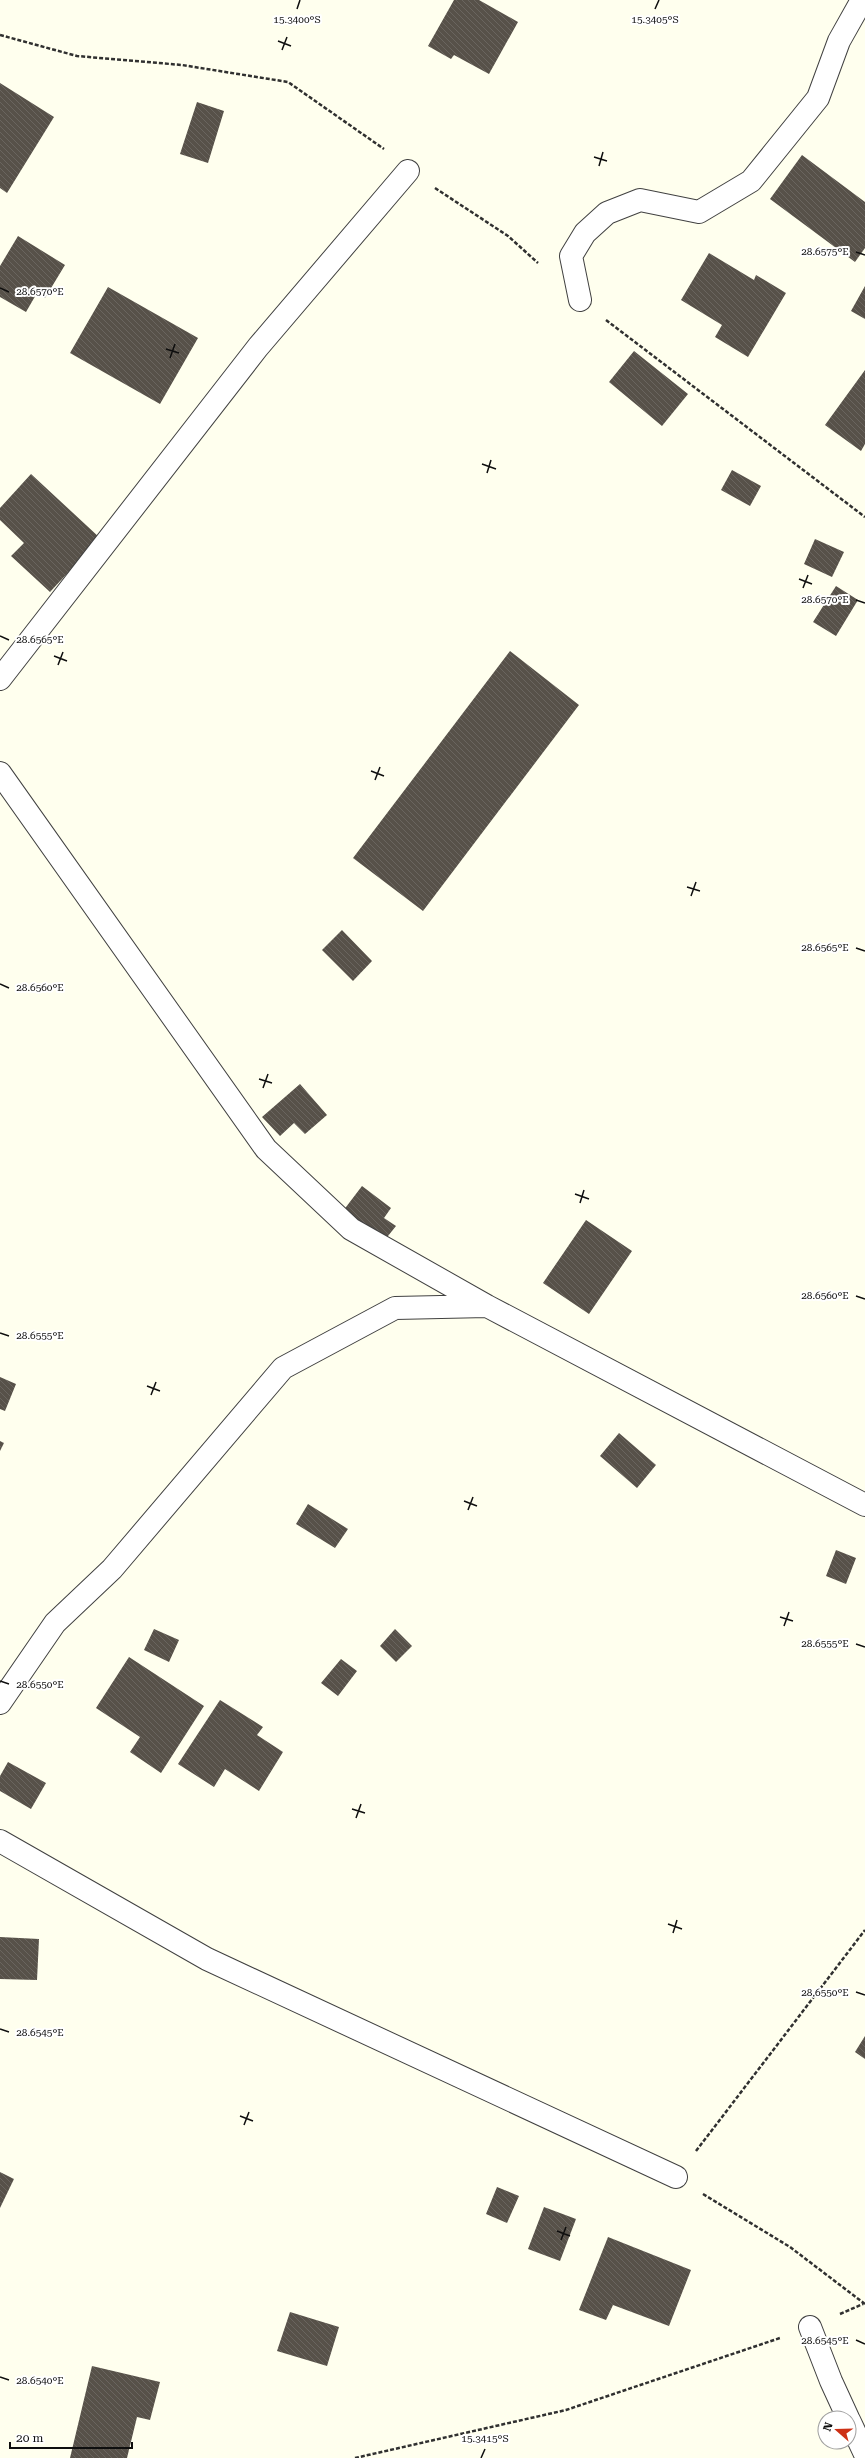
<svg xmlns="http://www.w3.org/2000/svg" width="865" height="2458" font-family="'Roboto Serif',serif">
<style>
.building{fill:url(#building-back-hatch)}
.lines{fill:none;stroke-linecap:round;stroke-linejoin:round}
.minor-casing{stroke:#414141;stroke-width:24}
.path{stroke:#303030;stroke-width:2.5;stroke-dasharray:4 2;stroke-linecap:butt}
.minor{stroke:#fff;stroke-width:22}
.ticks{fill:none;stroke:#0e0e0e;stroke-width:1.5}
.ticks-label{font-size:10px;text-anchor:middle;fill:#0e0e0e;stroke:#fff;stroke-width:4;stroke-linejoin:round;paint-order:stroke}
</style>
<defs>
<pattern id="building-back-hatch" width="6" height="6" patternUnits="userSpaceOnUse"><rect width="6" height="6" fill="#575149"/><path d="M-1 5l2 2M0 0l6 6M5-1l2 2" fill="none" stroke="#6a655f"/></pattern>
</defs>
<rect width="100%" height="100%" fill="#ffe"/>
<!-- building -->
<path class="building" d="M 454,0 L 479,0 L 518,22 L 489,74 L 454,55 L 451,59 L 428,46 Z
M 0,83 L 54,117 L 7,193 L 0,188 Z
M 197,102 L 224,111 L 208,163 L 180,154 Z
M 802,155 L 865,202 L 865,248 L 855,262 L 770,199 Z
M 18,236 L 65,265 L 45,298 L 37,293 L 26,312 L 0,297 L 0,266 Z
M 709,253 L 754,280 L 756,275 L 786,293 L 748,357 L 715,337 L 722,325 L 681,300 Z
M 865,286 L 865,319 L 851,311 Z
M 108,287 L 198,338 L 160,404 L 70,353 Z
M 634,351 L 688,394 L 662,426 L 609,382 Z
M 865,370 L 865,444 L 861,451 L 825,425 Z
M 732,470 L 761,486 L 750,506 L 721,490 Z
M 31,474 L 100,538 L 50,592 L 11,556 L 24,543 L 0,520 L 0,508 Z
M 815,539 L 844,552 L 832,577 L 804,564 Z
M 836,586 L 858,600 L 836,636 L 813,622 Z
M 510,651 L 579,705 L 423,911 L 353,858 Z
M 342,930 L 372,961 L 353,981 L 322,950 Z
M 300,1084 L 327,1115 L 305,1134 L 294,1123 L 280,1136 L 262,1117 Z
M 362,1186 L 391,1208 L 384,1218 L 396,1226 L 384,1241 L 343,1211 Z
M 586,1220 L 632,1251 L 589,1314 L 543,1283 Z
M 0,1377 L 16,1384 L 5,1411 L 0,1409 Z
M 619,1433 L 656,1465 L 637,1488 L 600,1456 Z
M 0,1441 L 4,1443 L 0,1451 Z
M 308,1504 L 348,1529 L 335,1548 L 296,1524 Z
M 836,1550 L 856,1558 L 846,1584 L 826,1576 Z
M 154,1629 L 179,1640 L 169,1662 L 144,1650 Z
M 395,1629 L 412,1646 L 396,1662 L 380,1646 Z
M 129,1657 L 204,1706 L 161,1773 L 130,1752 L 140,1737 L 96,1708 Z
M 341,1659 L 357,1671 L 338,1696 L 321,1683 Z
M 220,1700 L 263,1727 L 257,1735 L 283,1752 L 259,1791 L 225,1769 L 214,1787 L 178,1764 Z
M 8,1762 L 46,1783 L 31,1809 L 0,1791 L 0,1776 Z
M 0,1937 L 39,1939 L 37,1980 L 0,1979 Z
M 865,2036 L 865,2059 L 855,2052 Z
M 0,2172 L 14,2179 L 0,2208 Z
M 497,2187 L 519,2196 L 507,2223 L 486,2214 Z
M 544,2207 L 576,2219 L 560,2261 L 528,2249 Z
M 608,2237 L 691,2270 L 669,2326 L 613,2305 L 606,2320 L 579,2310 Z
M 290,2312 L 339,2327 L 327,2366 L 277,2351 Z
M 92,2366 L 160,2382 L 150,2420 L 137,2417 L 127,2458 L 70,2458 Z"/>
<g class="lines">
<!-- minor casing -->
<g class="minor-casing">
<path id="minor" d="M 580,300 L 571,256 L 585,233 L 607,213 L 640,200 L 699,212 L 751,181 L 818,98 L 839,41 L 862,0
M 0,679 L 258,347 L 408,171
M 0,773 L 266,1149 L 351,1229 L 487,1306 L 865,1505
M 0,1703 L 55,1623 L 112,1569 L 283,1368 L 395,1308 L 487,1306
M 0,1841 L 207,1959 L 676,2177
M 810,2327 L 831,2381 L 848,2418
M 849,2420 L 865,2454"/>
</g>
<!-- path -->
<path class="path" d="M 0,35 L 77,56 L 182,65 L 288,82 L 384,149
M 435,188 L 508,236 L 538,263
M 606,320 L 865,517
M 696,2151 L 865,1930
M 703,2194 L 790,2247 L 865,2304
M 840,2314 L 863,2304
M 355,2458 L 566,2410 L 780,2338"/>
<!-- minor -->
<use href="#minor" class="minor"/>
</g>
<!-- ticks -->
<path class="ticks" d="M 297,9 L 300,0M 655,9 L 659,0M 278,41 L 291,46M 282,50 L 287,37M 594,157 L 607,161M 599,166 L 603,152M 856,252 L 865,255M 0,288 L 9,292M 166,349 L 179,353M 170,358 L 175,344M 482,464 L 496,469M 487,473 L 491,460M 799,579 L 812,584M 803,588 L 808,575M 856,600 L 865,603M 0,636 L 9,640M 54,656 L 67,661M 58,665 L 63,652M 371,771 L 384,776M 375,780 L 380,767M 687,887 L 700,891M 691,896 L 696,882M 856,948 L 865,951M 0,984 L 9,988M 259,1079 L 272,1083M 263,1088 L 268,1074M 575,1194 L 589,1199M 580,1203 L 584,1190M 856,1296 L 865,1299M 0,1333 L 9,1336M 147,1386 L 160,1391M 151,1395 L 156,1382M 464,1501 L 477,1506M 468,1510 L 473,1497M 780,1617 L 793,1621M 784,1626 L 789,1612M 856,1644 L 865,1647M 0,1681 L 9,1684M 352,1809 L 365,1813M 356,1818 L 361,1804M 668,1924 L 682,1929M 673,1933 L 677,1920M 856,1992 L 865,1995M 0,2029 L 9,2032M 240,2116 L 253,2121M 244,2125 L 249,2112M 557,2231 L 570,2236M 561,2240 L 566,2227M 856,2340 L 865,2344M 0,2377 L 9,2380M 481,2458 L 485,2449"/>
<g class="ticks-label">
<text x="297" y="23">15.3400°S</text>
<text x="655" y="23">15.3405°S</text>
<text x="825" y="255">28.6575°E</text>
<text x="40" y="295">28.6570°E</text>
<text x="825" y="603">28.6570°E</text>
<text x="40" y="643">28.6565°E</text>
<text x="825" y="951">28.6565°E</text>
<text x="40" y="991">28.6560°E</text>
<text x="825" y="1299">28.6560°E</text>
<text x="40" y="1339">28.6555°E</text>
<text x="825" y="1647">28.6555°E</text>
<text x="40" y="1688">28.6550°E</text>
<text x="825" y="1996">28.6550°E</text>
<text x="40" y="2036">28.6545°E</text>
<text x="825" y="2344">28.6545°E</text>
<text x="40" y="2384">28.6540°E</text>
<text x="485" y="2442">15.3415°S</text>
</g>
<!-- north arrow -->
<g transform="translate(837 2430) rotate(290)"><circle r="19" fill="#ffffff" stroke="#9f9f9f"/>
<path d="M0-3L7 15L0 10L-7 15Z" fill="#cd3116"/>
<text y="-6" font-size="11" font-weight="bold" text-anchor="middle" fill="#0e0e0e">N</text>
</g>
<!-- scale -->
<path d="M10 2442v6h122v-6" fill="none" stroke="#0e0e0e" stroke-width="2"/>
<text x="16" y="2442" font-size="12" fill="#0e0e0e" stroke="#ffffff" stroke-width="3" paint-order="stroke">20 m</text>
</svg>
